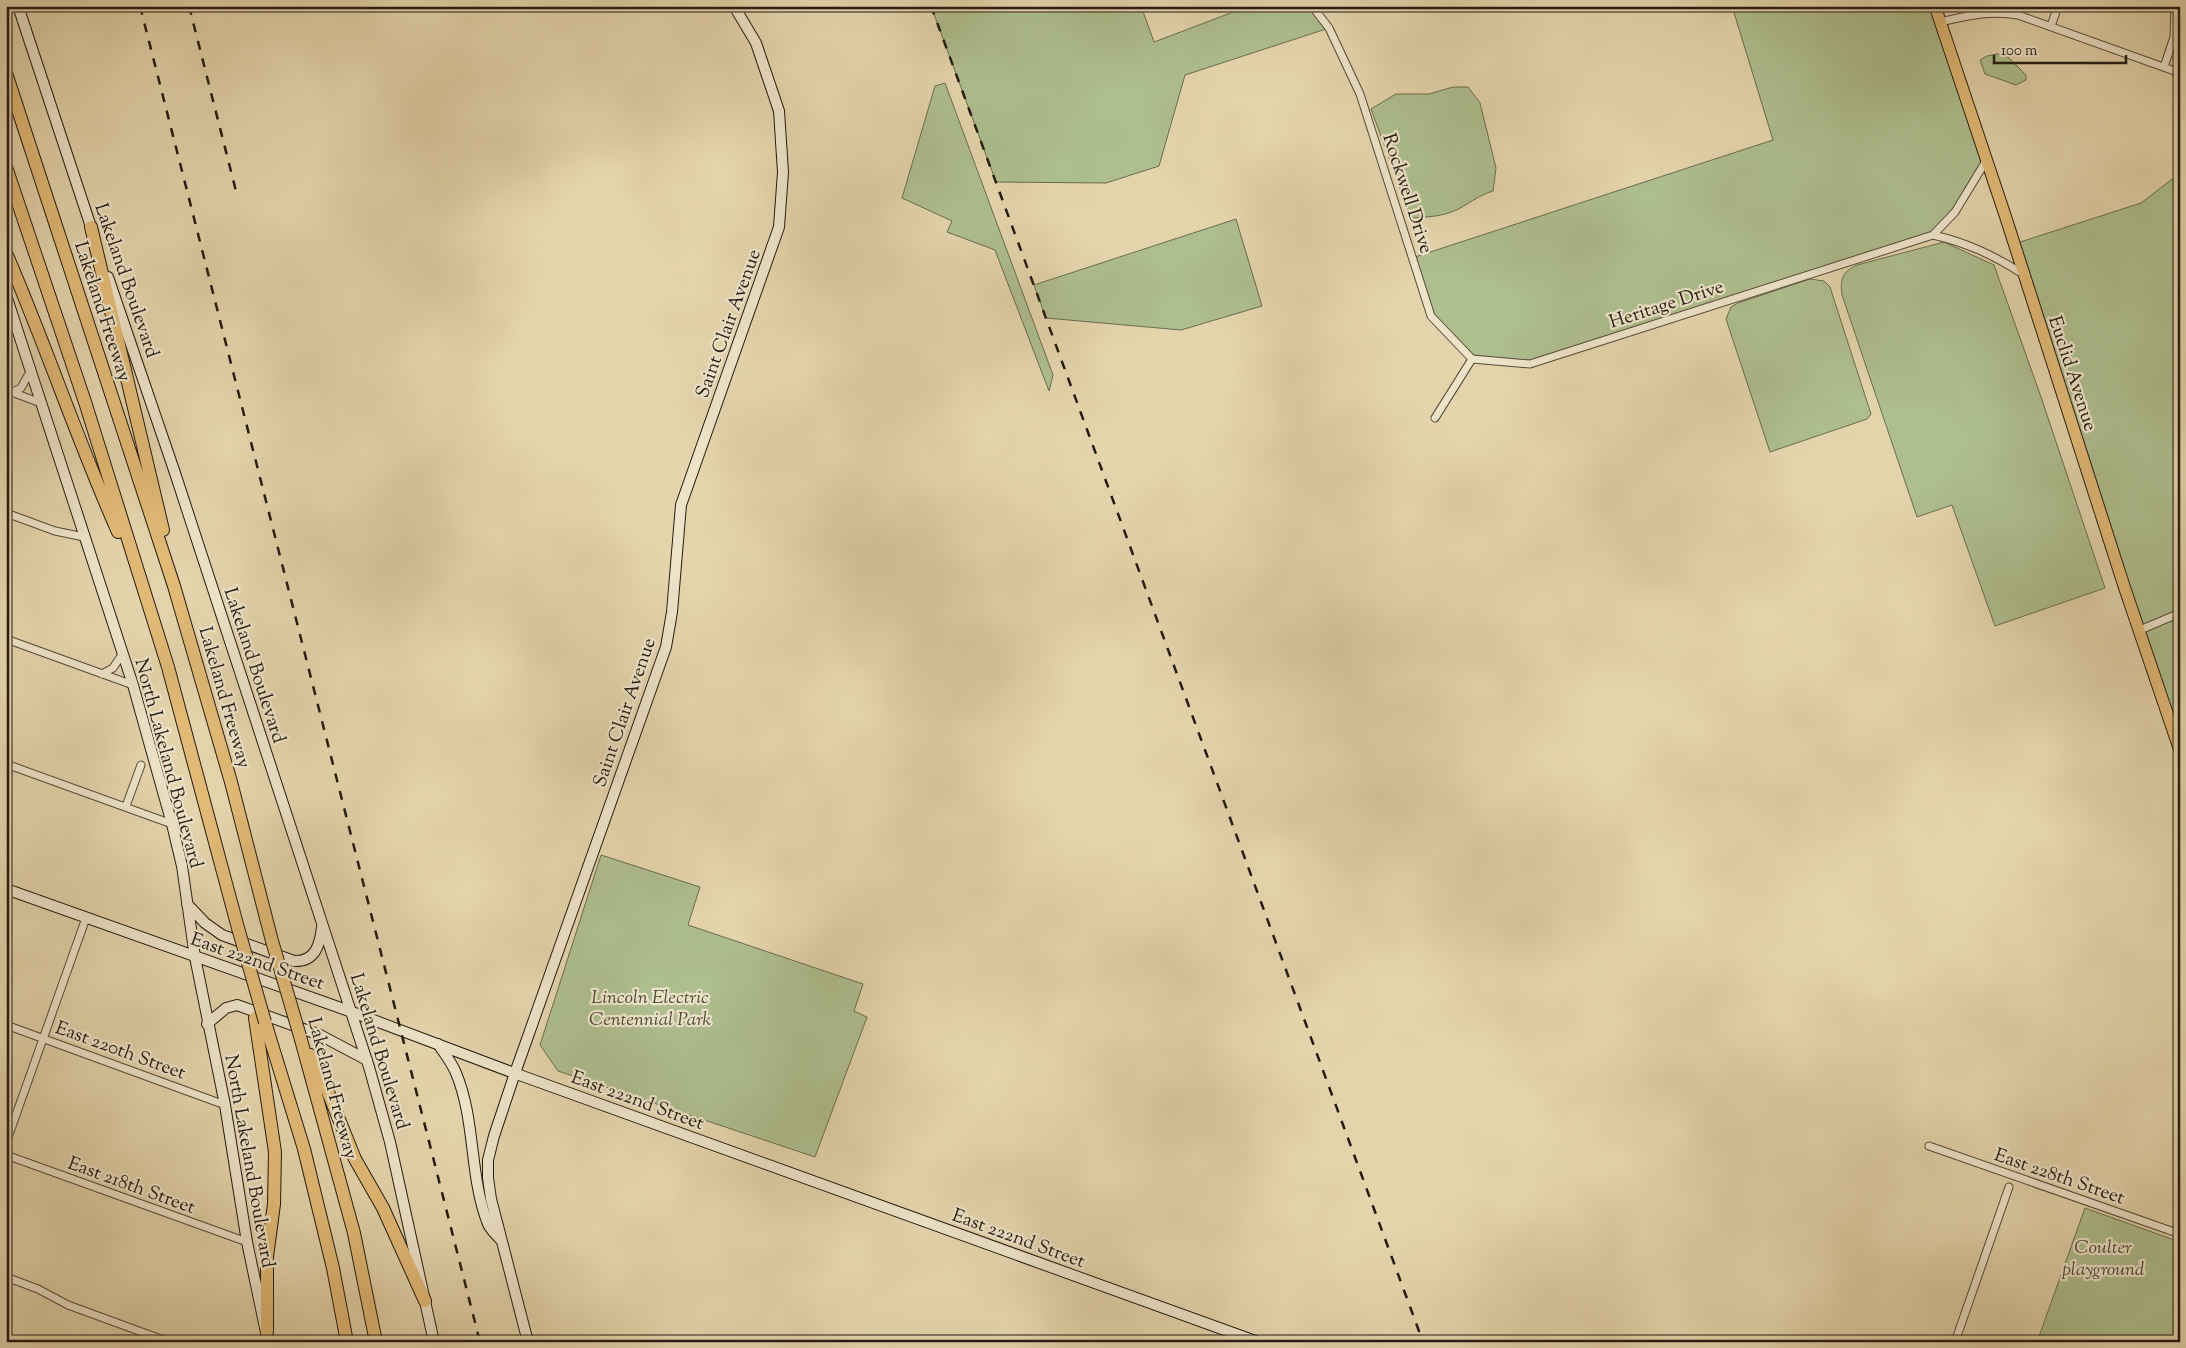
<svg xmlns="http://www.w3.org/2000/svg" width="2186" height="1348" font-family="'Sorts Mill Goudy',serif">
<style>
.green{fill:#aebe8f;stroke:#696c50}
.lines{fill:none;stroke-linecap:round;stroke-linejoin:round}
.street-casing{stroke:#544938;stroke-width:9}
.secondary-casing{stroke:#241b12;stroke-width:12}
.primary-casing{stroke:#241b12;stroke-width:13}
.highway-casing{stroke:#241b12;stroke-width:14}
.street{stroke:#ede3c9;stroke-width:7}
.secondary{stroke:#ede3c9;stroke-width:10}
.primary{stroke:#e2ba76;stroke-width:11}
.highway{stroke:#e2ba76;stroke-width:12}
.rail{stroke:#241b12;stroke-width:2.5;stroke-dasharray:9 9;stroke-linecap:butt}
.highway-bridge-casing{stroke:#241b12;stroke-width:14;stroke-linecap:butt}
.highway-bridge{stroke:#e2ba76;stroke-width:12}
.labels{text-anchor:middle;stroke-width:4.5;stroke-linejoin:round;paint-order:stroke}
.street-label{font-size:19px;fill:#241b12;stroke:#ede3c9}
.park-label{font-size:19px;font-style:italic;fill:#4d4c38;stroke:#ede3c9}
</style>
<rect width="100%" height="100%" fill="#e4d4ac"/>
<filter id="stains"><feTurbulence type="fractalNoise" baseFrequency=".004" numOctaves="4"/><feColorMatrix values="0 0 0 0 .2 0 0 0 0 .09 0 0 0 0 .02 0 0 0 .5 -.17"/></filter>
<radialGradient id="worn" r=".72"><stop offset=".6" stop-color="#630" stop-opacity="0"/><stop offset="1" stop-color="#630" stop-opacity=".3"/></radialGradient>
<!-- green -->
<path class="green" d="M 931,6 L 1141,6 L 1154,42 L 1249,6 L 1312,6 L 1329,28 L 1185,75 L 1159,166 L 1106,183 L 996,182 Z
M 1732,6 L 1935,6 L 1986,161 L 1972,183 L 1933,235 L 1530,364 L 1472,359 L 1431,316 L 1412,258 L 1773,140 Z
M 1997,54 L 2006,55 L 2026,75 L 2026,80 L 2016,85 L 1985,74 L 1980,60 L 1987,56 Z
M 945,83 L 1053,375 L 1049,391 L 995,250 L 947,232 L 952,221 L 902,198 L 935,86 Z
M 1453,87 L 1468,87 L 1480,103 L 1496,168 L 1493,191 C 1477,196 1468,205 1454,211 C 1440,217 1425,217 1411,218 L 1371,109 L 1396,94 L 1429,94 Z
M 2180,169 L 2180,751 L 2014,244 L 2141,203 L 2175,177 Z
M 1236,219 L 1262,306 L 1181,330 L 1046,318 L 1034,285 Z
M 1944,242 L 1994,265 L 2041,397 L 2105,588 L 1995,626 L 1952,505 L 1917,517 L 1842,295 C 1840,279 1842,272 1857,265 Z
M 1810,279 L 1824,281 L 1830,287 L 1871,414 L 1867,419 L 1770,452 L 1726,319 L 1731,307 L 1738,303 Z
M 601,855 L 700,887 L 688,925 L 863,984 L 854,1011 L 867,1017 L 815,1157 L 558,1071 L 540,1045 Z
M 2085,1208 L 2180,1242 L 2180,1342 L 2037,1342 Z"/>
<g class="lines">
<!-- street casing -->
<g class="street-casing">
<path id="street" d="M 1312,6 L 1329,28 L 1360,94 L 1431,316 L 1472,359
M 1940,22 C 1967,16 1990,10 2018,15 L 2180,73
M 2051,26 L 2058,6
M 2164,67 L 2174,37 L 2175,6
M 1933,235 L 1955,212 L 1986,161
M 6,390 L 41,403
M 13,392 L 21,388 L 31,370
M 1435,418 L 1472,359 L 1530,364 L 1933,235 C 1968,243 1993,255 2023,274
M 6,513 L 55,531 L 84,537
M 2140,630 L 2180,613
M 6,639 L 133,685
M 102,674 L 113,668 L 123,653
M 6,764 L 172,824
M 126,806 L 141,765
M 6,1025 L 225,1105
M 6,1143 L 86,918
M 1929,1146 L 2180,1234
M 6,1155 L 247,1242
M 6,1277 L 38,1289 L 68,1305 L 169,1342
M 1955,1342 L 2009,1187"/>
</g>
<!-- secondary casing -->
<g class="secondary-casing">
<path id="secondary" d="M 18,6 L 93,233
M 108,277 L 175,473 L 369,1067 L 390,1142 L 434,1342
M 6,295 L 133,685 L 172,824 L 182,866 L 195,957 L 225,1105 L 247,1242 L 268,1342
M 6,889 L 352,1012 L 514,1073 L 1258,1342
M 187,904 L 205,923 L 222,935 L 294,961 C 315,962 320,945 322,927
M 207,1024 L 226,1008 L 237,1005 L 320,1035 L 367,1060
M 438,1044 C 445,1054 452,1063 456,1073 C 476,1121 469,1176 488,1224 C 490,1229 496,1235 500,1239
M 528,1342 L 491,1199 L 488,1178 L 488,1160 L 494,1136 L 515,1073 L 666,647 L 672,612 L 681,505 L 779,227 L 783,172 L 779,111 L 756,43 L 734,6"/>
</g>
<!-- primary casing -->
<g class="primary-casing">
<path id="primary" d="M 1935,6 L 2006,218 L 2124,586 L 2180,751"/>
</g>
<!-- highway casing -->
<g class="highway-casing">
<path id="highway" d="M 6,73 L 174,586 L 231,782 L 272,941
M 6,167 L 85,402 L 168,667 L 238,928
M 91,227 L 163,530
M 6,253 C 46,345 77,440 118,532
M 255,1018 L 275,1152 L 274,1204 L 267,1257 L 267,1332
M 265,1022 L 304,1149 L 333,1268 L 347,1342
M 300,1036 L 354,1233 L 376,1342
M 311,1055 L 318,1067 L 355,1159 L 383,1208 L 425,1301"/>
</g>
<!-- street -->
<use href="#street" class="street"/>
<!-- secondary -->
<use href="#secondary" class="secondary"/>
<!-- primary -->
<use href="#primary" class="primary"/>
<!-- highway -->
<use href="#highway" class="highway"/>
<!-- rail -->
<path class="rail" d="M 140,6 L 480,1342
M 189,6 L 237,195
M 931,6 L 1423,1342"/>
<!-- highway-bridge casing -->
<g class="highway-bridge-casing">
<path id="highway-bridge" d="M 238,928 L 265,1022
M 272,941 L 300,1036"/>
</g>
<!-- highway-bridge -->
<use href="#highway-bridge" class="highway-bridge"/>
</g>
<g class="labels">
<!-- street labels -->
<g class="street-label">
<text transform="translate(1409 193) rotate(72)" y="7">Rockwell Drive</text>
<text transform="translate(128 280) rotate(71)" y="7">Lakeland Boulevard</text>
<text transform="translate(1666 303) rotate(-18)" y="7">Heritage Drive</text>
<text transform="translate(104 311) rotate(72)" y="7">Lakeland Freeway</text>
<text transform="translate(727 323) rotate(-70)" y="7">Saint Clair Avenue</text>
<text transform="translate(2074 373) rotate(72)" y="7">Euclid Avenue</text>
<text transform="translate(256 665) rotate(72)" y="7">Lakeland Boulevard</text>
<text transform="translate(226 697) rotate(74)" y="7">Lakeland Freeway</text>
<text transform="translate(623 712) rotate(-71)" y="7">Saint Clair Avenue</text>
<text transform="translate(170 763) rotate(75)" y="7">North Lakeland Boulevard</text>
<text transform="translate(258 960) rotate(19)" y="7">East 222nd Street</text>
<text transform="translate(121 1049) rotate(20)" y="7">East 220th Street</text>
<text transform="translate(381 1051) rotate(73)" y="7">Lakeland Boulevard</text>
<text transform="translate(334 1088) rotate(75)" y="7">Lakeland Freeway</text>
<text transform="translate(638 1099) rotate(20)" y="7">East 222nd Street</text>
<text transform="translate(251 1161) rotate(80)" y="7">North Lakeland Boulevard</text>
<text transform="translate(2060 1175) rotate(19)" y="7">East 228th Street</text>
<text transform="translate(132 1184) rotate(20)" y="7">East 218th Street</text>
<text transform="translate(1019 1237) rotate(20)" y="7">East 222nd Street</text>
</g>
<!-- park labels -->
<g class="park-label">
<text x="650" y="1003">Lincoln Electric<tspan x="650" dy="22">Centennial Park</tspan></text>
<text x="2103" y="1253">Coulter<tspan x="2103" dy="22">playground</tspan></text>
</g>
</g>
<!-- margin -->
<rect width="2186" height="1348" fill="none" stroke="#e4d4ac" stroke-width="25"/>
<rect x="8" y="8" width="2171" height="1333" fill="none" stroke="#241b12" stroke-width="2.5"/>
<rect x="12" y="12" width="2161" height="1323" fill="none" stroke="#241b12"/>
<!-- scale -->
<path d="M1994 55v8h132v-8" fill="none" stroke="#241b12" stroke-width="2.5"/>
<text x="2001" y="55" font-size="15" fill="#241b12" stroke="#ede3c9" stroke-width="4" paint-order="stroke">100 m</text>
<rect width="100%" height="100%" filter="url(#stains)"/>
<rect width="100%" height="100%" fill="url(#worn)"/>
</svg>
